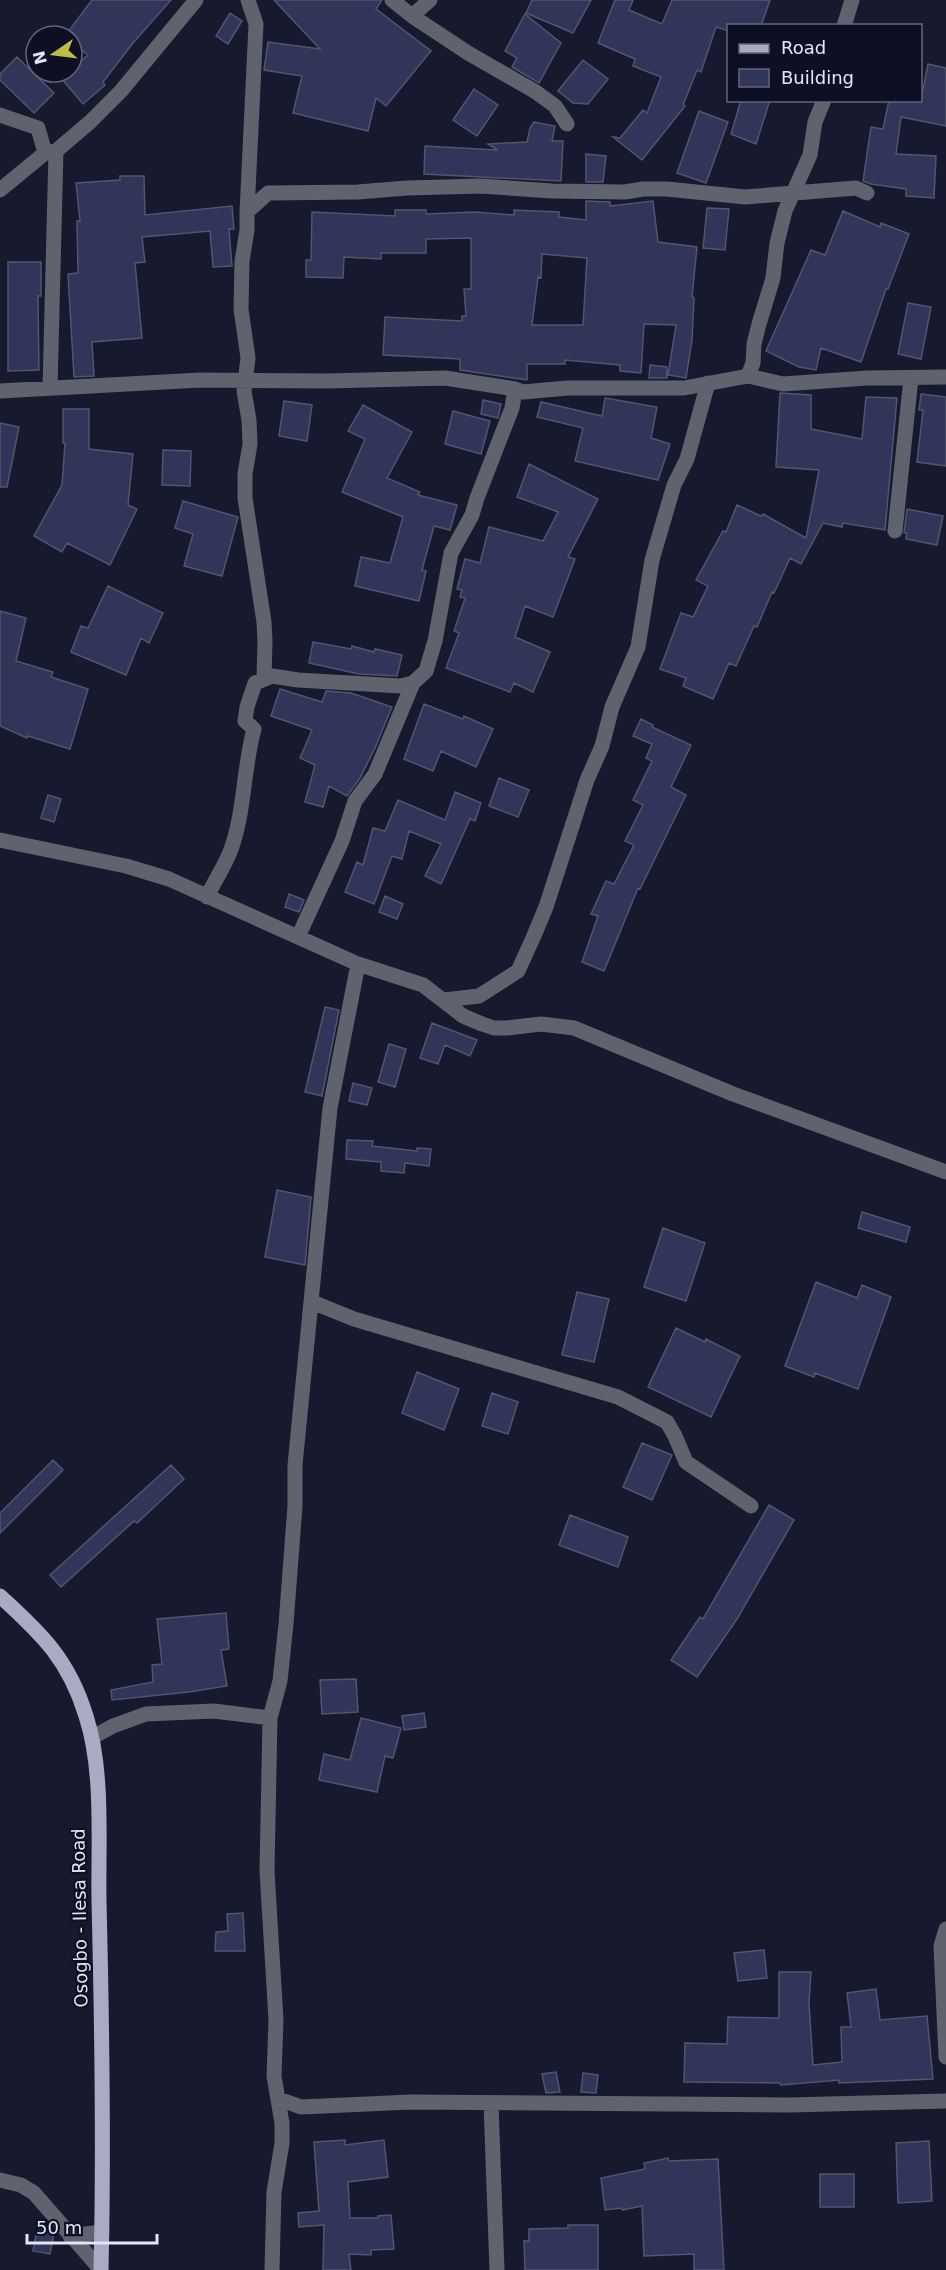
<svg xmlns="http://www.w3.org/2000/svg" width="946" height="2270" font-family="'DejaVu Sans',sans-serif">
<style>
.building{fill:#32355a;stroke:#51556e;stroke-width:1.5;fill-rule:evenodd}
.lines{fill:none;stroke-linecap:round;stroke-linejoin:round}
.minor{stroke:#60626e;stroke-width:15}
.primary{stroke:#a7abc3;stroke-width:15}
.labels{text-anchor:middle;stroke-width:4.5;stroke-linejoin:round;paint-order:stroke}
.street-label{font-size:18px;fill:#e3e6f5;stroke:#0e0f24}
</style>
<rect width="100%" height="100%" fill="#17192e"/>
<!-- building -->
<path class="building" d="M 92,0 L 171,0 L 133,43 L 103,82 L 105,85 L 83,104 L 61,78 L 68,72 L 72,72 L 72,69 L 88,55 L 72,43 L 72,36 L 65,36 Z
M 274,0 L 382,0 L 376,9 L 431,51 L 386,106 L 376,98 L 368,131 L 293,113 L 302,76 L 264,70 L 268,42 L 320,49 Z
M 532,0 L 591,0 L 573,33 L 526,13 Z
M 615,0 L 633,0 L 629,10 L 662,24 L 672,0 L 770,0 L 761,26 L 729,26 L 729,31 L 716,27 L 701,72 L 697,70 L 683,105 L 685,106 L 642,160 L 613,137 L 620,138 L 643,110 L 647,113 L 661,77 L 633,66 L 635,59 L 598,43 Z
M 230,13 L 242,21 L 228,44 L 216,36 Z
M 525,14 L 561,43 L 539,83 L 512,67 L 517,58 L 505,51 Z
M 17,57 L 54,93 L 34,113 L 0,80 L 0,74 Z
M 583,60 L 608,79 L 588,104 L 573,103 L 558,91 Z
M 928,64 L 946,68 L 946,126 L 901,117 L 896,154 L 936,156 L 934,198 L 906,196 L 906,189 L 871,184 L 863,181 L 871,127 L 883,129 L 889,100 L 921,100 L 921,89 L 923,90 Z
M 474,89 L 498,105 L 477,136 L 453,120 Z
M 741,100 L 770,100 L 756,144 L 731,134 Z
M 699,111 L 728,122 L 706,183 L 677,173 Z
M 534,122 L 555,126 L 552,141 L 563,141 L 561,181 L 424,174 L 425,146 L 498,150 L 488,144 L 527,142 L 530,128 Z
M 586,154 L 606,156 L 603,182 L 586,182 Z
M 120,176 L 144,176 L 145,215 L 232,206 L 234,229 L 229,229 L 232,266 L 213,267 L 210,231 L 142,237 L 145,262 L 135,263 L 142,338 L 92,342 L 94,376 L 74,377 L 68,274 L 78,273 L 77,221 L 80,221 L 76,183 L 120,180 Z
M 586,201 L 610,202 L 610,206 L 653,201 L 658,242 L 697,247 L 692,297 L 694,298 L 692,340 L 686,378 L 668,375 L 676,325 L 644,324 L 641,373 L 620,371 L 620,365 L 565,360 L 565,364 L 527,364 L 527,380 L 460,370 L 460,359 L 383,355 L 385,317 L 462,321 L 462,316 L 466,316 L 464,289 L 471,289 L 471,238 L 426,239 L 426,253 L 381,253 L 381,259 L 344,257 L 343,278 L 306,277 L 306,260 L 311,260 L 312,212 L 395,216 L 395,210 L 426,210 L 426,214 L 475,212 L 514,215 L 514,210 L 559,212 L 559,217 L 586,220 ZM 542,254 L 587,258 L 583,325 L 532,325 L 538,277 L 541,278 Z
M 707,208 L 729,209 L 725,250 L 703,248 Z
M 843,211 L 880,227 L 881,223 L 909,234 L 888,289 L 886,289 L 861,362 L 821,348 L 816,370 L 799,367 L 766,351 L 811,250 L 825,255 Z
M 8,262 L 41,262 L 41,296 L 38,296 L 39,370 L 8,371 Z
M 908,303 L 931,307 L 921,359 L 898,354 Z
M 650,365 L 667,367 L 667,378 L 649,378 Z
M 780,393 L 811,395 L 811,429 L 862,439 L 866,397 L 897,398 L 885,530 L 843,523 L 842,527 L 823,523 L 801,564 L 790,558 L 774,593 L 772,592 L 757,627 L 754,626 L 736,666 L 729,663 L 713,699 L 683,686 L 686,678 L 660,669 L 681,613 L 693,617 L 708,586 L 696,580 L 723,531 L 726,532 L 737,505 L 761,516 L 763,514 L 806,538 L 819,470 L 776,467 Z
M 921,394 L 946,397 L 946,466 L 917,462 L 923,410 L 919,410 Z
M 605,398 L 657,407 L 651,438 L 670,444 L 658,480 L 575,461 L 583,428 L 537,417 L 541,402 L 602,416 Z
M 483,400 L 501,404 L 498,418 L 481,414 Z
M 284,401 L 312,405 L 307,441 L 279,436 Z
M 363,405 L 412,432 L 387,478 L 420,492 L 418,495 L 457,505 L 450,530 L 434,526 L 422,570 L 426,571 L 419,601 L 355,586 L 361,557 L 390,563 L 403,517 L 342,492 L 365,439 L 348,431 Z
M 63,409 L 89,409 L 89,449 L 133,454 L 128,505 L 137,509 L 110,565 L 67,543 L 62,552 L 34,536 L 62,485 L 65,443 L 63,443 Z
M 453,411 L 490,421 L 481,454 L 445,444 Z
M 0,423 L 19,427 L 7,487 L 0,487 Z
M 163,450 L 191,451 L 190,486 L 162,485 Z
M 529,464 L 598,499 L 568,557 L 575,559 L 553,617 L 525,606 L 515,637 L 550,652 L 533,692 L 514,683 L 510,692 L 446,668 L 459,633 L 454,631 L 465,598 L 460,597 L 462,590 L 457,589 L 465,559 L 480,563 L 489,527 L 543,541 L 558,512 L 517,497 Z
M 183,501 L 238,517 L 222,576 L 184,566 L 193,534 L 175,528 Z
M 907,509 L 943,516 L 937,545 L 906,539 L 907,533 L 904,533 Z
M 108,586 L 163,613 L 149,643 L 141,638 L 126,675 L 71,652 L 81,626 L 88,628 Z
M 0,611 L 26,618 L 16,661 L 53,672 L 51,677 L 88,689 L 70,749 L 28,736 L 27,738 L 0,726 Z
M 313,642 L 351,649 L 352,646 L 374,652 L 375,649 L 402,655 L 397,676 L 359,674 L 309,663 Z
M 280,689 L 322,702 L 326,691 L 351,693 L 392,707 L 375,748 L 360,778 L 347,796 L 329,786 L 323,807 L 305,802 L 315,765 L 300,758 L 312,730 L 271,716 Z
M 424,704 L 463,719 L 464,716 L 493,729 L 476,767 L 441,751 L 433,771 L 404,759 Z
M 641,719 L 653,725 L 652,727 L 691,745 L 671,787 L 686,795 L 640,889 L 638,888 L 604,971 L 582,962 L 598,916 L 591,914 L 606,881 L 614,884 L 634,845 L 625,841 L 643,805 L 633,800 L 652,761 L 646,758 L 652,744 L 633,736 Z
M 499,778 L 529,790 L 518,817 L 489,806 Z
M 455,792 L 481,803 L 475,821 L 470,819 L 441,884 L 425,876 L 441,844 L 409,831 L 402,859 L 392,856 L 374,904 L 345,892 L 357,862 L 363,865 L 373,828 L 385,831 L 398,800 L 445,820 Z
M 48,795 L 61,799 L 54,822 L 41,818 Z
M 289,894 L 304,900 L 299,912 L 285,907 Z
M 385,896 L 403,904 L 397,919 L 379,912 Z
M 325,1007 L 339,1010 L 322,1096 L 305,1092 Z
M 432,1023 L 477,1040 L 470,1056 L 445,1045 L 438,1064 L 420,1058 Z
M 389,1044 L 406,1049 L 395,1087 L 378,1082 Z
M 353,1083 L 372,1088 L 367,1105 L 349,1101 Z
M 347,1140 L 373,1141 L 372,1146 L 417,1151 L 417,1148 L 431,1149 L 429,1166 L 405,1163 L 404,1173 L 381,1171 L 381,1162 L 346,1159 Z
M 277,1190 L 311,1197 L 305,1265 L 265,1257 Z
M 862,1212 L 910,1227 L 906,1242 L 858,1228 Z
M 663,1228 L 705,1243 L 686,1301 L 644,1287 Z
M 816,1282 L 857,1298 L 862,1285 L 891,1297 L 858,1389 L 815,1373 L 814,1377 L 785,1366 Z
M 577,1292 L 609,1299 L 594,1362 L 562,1355 Z
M 676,1328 L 705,1342 L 706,1339 L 740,1356 L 711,1417 L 648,1387 Z
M 417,1372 L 459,1389 L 444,1430 L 402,1413 Z
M 492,1393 L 518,1402 L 508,1434 L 482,1426 Z
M 642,1443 L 672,1455 L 652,1500 L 623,1487 Z
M 53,1460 L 63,1470 L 0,1533 L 0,1513 Z
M 171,1465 L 184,1479 L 137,1523 L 134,1521 L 61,1587 L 50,1575 Z
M 769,1505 L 794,1520 L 737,1619 L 697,1677 L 671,1660 L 700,1617 L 703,1619 Z
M 570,1515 L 628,1537 L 618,1567 L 559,1545 Z
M 226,1613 L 229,1649 L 221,1650 L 227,1686 L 189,1692 L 112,1700 L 111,1690 L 153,1682 L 152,1665 L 162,1664 L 157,1619 Z
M 356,1679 L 358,1712 L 322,1714 L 320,1680 Z
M 424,1713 L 426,1727 L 404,1730 L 402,1716 Z
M 361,1718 L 401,1728 L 393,1758 L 385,1756 L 377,1792 L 319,1780 L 324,1754 L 350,1760 Z
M 243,1913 L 245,1951 L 215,1951 L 216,1932 L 228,1931 L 227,1914 Z
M 764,1950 L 767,1978 L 738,1981 L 734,1953 Z
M 779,1972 L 811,1972 L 809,2003 L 813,2065 L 842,2062 L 841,2027 L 851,2027 L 847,1993 L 876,1989 L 880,2020 L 927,2016 L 933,2079 L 839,2083 L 839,2080 L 781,2085 L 780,2083 L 684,2082 L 685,2043 L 727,2044 L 728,2017 L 779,2018 Z
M 556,2072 L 560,2092 L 546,2093 L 542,2074 Z
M 583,2073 L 598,2075 L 596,2093 L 581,2092 Z
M 345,2140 L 345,2145 L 384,2140 L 388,2177 L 348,2182 L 350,2218 L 378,2218 L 378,2216 L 391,2215 L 394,2249 L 371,2250 L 371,2255 L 349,2254 L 351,2270 L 323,2270 L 324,2225 L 299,2227 L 298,2213 L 319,2211 L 314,2142 Z
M 929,2141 L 932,2201 L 898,2203 L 896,2143 Z
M 668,2158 L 669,2161 L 718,2159 L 724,2270 L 694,2270 L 694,2254 L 644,2256 L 642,2206 L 622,2210 L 622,2208 L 605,2210 L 601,2178 L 645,2169 L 644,2163 Z
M 820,2174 L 854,2174 L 854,2207 L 820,2207 Z
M 568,2225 L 598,2225 L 598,2270 L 525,2270 L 524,2241 L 529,2241 L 529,2229 L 568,2228 Z
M 37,2230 L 54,2233 L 50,2254 L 33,2251 Z"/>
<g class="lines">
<!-- minor -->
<path class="minor" d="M 392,0 L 412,16 L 468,53 L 536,92 L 555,106 L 567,124
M 412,16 L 430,0
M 844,26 L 852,0
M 0,115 L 38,128 L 45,153
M 0,190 L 45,153 L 56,151 L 90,122 L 121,91 L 196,0
M 247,212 L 256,24 L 248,0
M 748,376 L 783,384 L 867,378 L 946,377
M 50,388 L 56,151
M 0,391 L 200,380 L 327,381 L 445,378 L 515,389
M 895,531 L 911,378
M 264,678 L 265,641 L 264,622 L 245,498 L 245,474 L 250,444 L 249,420 L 244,391 L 248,358 L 241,309 L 242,261 L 247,230 L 247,212 L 268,193 L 358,192 L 407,188 L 481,186 L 552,191 L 625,192 L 643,189 L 667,189 L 745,197 L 856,188 L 867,193
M 0,840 L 126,866 L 169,879 L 358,964 L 423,985 L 463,1016 L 482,1024 L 494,1028 L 507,1028 L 541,1024 L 574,1028 L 733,1094 L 946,1172
M 207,897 C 214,882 224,867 230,852 C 245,813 243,769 254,729 L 245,721 L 247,707 L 255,683 L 272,676 L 298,680 L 401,686 L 413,683 L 426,671 L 435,641 L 451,553 L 472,515 L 477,498 L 512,408 L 515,389 L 523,392 L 568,388 L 684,388 L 748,376 L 753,363 L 754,344 L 759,324 L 773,278 L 777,243 L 785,211 L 810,155 L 815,122 L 824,100
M 298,937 L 342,841 L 355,801 L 375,774 L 413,683
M 444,1000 L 479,996 L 518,971 L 533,938 L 546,907 L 587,780 L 602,746 L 612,707 L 638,647 L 652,560 L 674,485 L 687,459 L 708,383
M 312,1302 L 354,1319 L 618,1397 L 667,1422 L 675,1436 L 686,1462 L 751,1506
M 93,1737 L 113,1726 L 146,1714 L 214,1711 L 270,1718
M 946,1929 L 941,1946 L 946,2057
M 279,2099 L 301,2107 L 411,2102 L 789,2105 L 946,2101
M 491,2104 L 497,2270
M 0,2180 L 21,2185 L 34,2193 L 101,2270
M 70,2236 L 102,2232
M 272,2270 L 274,2192 L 282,2143 L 282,2123 L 274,2076 L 276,2020 L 267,1871 L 270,1718 L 280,1681 L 286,1624 L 295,1506 L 295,1465 L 330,1108 L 358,964"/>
<!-- primary -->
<path class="primary" d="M 0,1596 C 42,1634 69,1660 86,1716 C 104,1771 98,1843 99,1901 C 102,2024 104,2147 101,2270"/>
</g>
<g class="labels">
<!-- street labels -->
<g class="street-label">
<text transform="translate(80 1918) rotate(-91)" y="6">Osogbo - Ilesa Road</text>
</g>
</g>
<!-- legend -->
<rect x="727" y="24" width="195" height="78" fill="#0e0f24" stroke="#636578" stroke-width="1.5"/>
<rect x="739" y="44" width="30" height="9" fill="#a7abc3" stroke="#636578" stroke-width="1.5"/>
<text x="781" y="54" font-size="18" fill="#e3e6f5">Road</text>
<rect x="739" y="69" width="30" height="18" fill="#32355a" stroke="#636578" stroke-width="1.5"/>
<text x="781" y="84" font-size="18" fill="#e3e6f5">Building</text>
<!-- north arrow -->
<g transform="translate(54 54) rotate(256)"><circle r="28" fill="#0e0f24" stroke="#636578" stroke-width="1.5"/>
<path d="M0-4.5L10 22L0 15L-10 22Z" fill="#bbc044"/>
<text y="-9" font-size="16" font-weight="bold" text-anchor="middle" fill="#e3e6f5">N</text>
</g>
<!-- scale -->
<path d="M27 2234v9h130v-9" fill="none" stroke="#e3e6f5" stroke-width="3"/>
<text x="36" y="2234" font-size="18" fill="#e3e6f5" stroke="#0e0f24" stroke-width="4.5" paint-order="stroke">50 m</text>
</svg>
